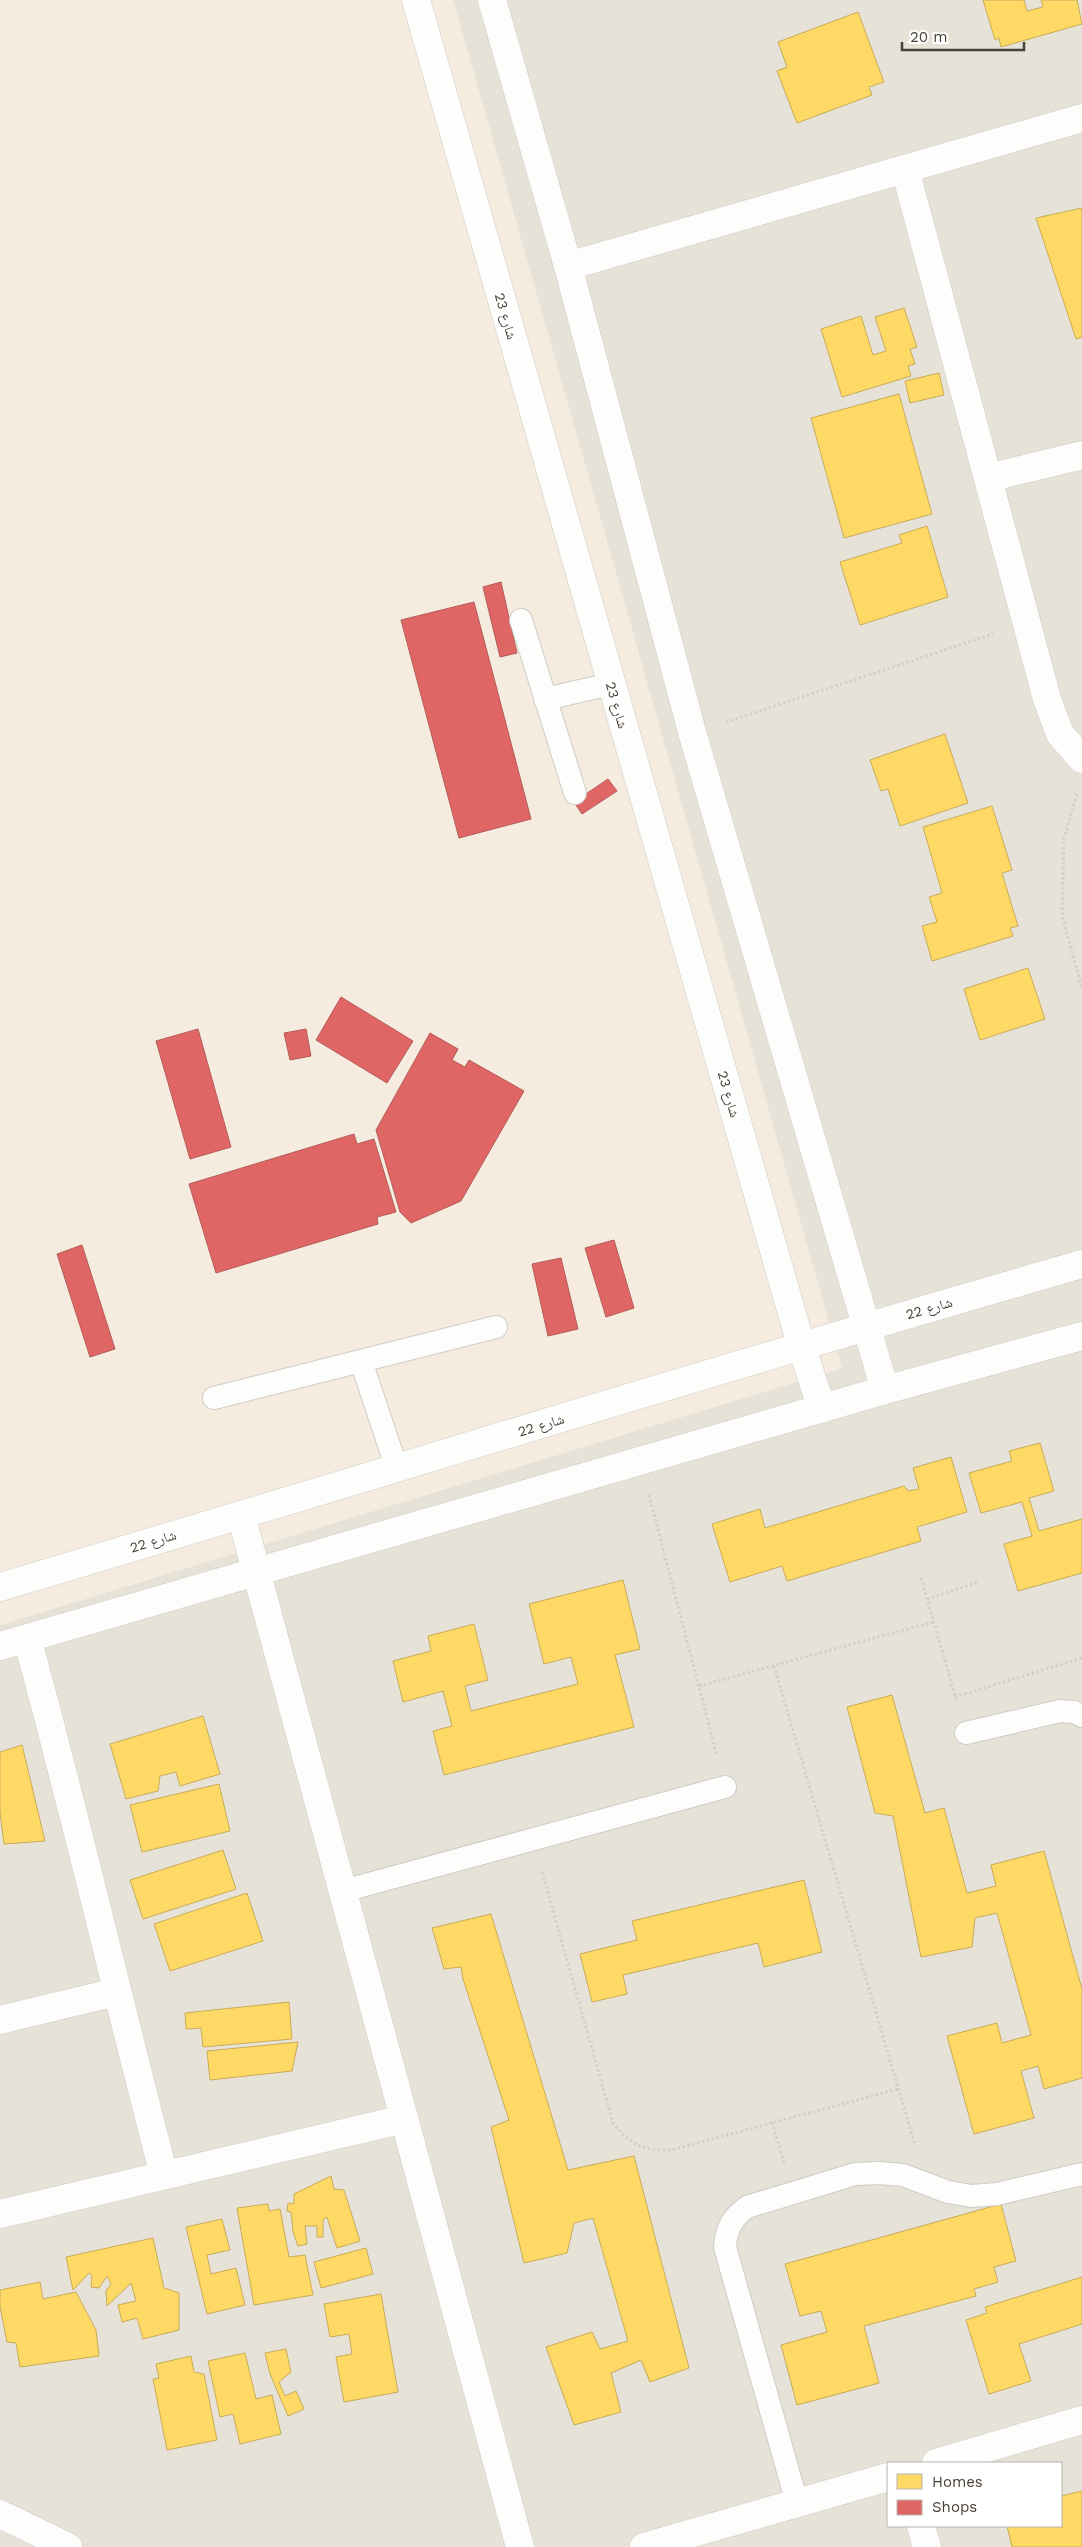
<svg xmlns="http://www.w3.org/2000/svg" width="1082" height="2547" font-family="'Work Sans','Noto Naskh Arabic',sans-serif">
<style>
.residential{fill:#e6e2d8;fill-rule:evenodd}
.commercial{fill:#f5ebde}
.homes{fill:#ffd966;stroke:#c8ab58}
.shops{fill:#e06666;stroke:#b35b58}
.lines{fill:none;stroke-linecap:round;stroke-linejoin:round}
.lane-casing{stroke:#cfccc7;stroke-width:24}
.street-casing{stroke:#cfccc7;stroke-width:29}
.path{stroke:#d2d0ca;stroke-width:3;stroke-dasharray:2.5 2.5;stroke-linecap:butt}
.lane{stroke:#fdfdfc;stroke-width:22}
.street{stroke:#fdfdfc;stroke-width:28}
.labels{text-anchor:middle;stroke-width:5;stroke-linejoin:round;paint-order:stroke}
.street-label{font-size:14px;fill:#494136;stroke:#fff}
</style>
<rect width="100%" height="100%" fill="#f2f0eb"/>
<!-- residential -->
<path class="residential" d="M 453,0 L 1082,0 L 1082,2547 L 0,2547 L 0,1625 L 842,1368 ZM 888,2463 L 1061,2463 L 1061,2526 L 888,2526 Z"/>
<!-- commercial -->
<path class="commercial" d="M 0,0 L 453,0 L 842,1368 L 0,1625 Z"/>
<!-- homes -->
<path class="homes" d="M 983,0 L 1024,0 L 1027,11 L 1043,7 L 1041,0 L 1077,0 L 1082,24 L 1001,47 L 999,38 L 995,40 Z
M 858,12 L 884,82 L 869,87 L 872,95 L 797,123 L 777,71 L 787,67 L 778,42 Z
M 1082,208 L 1082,337 L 1076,339 L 1036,218 Z
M 904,308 L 917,347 L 910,349 L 915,364 L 908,366 L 911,376 L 842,397 L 821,329 L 861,316 L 873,355 L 886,351 L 875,317 Z
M 939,373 L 944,395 L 910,403 L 905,381 Z
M 899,394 L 932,514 L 844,538 L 811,418 Z
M 927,526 L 948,597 L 860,625 L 840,562 L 902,543 L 899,535 Z
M 945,734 L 968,803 L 900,826 L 888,789 L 881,791 L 870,760 Z
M 992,806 L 1012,870 L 1002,873 L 1018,926 L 1010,928 L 1013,936 L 932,961 L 922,926 L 937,922 L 929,897 L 942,893 L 923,827 Z
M 1028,968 L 1045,1019 L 980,1040 L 964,989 Z
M 1040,1443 L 1054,1491 L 1029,1498 L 1039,1531 L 1082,1519 L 1082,1573 L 1018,1591 L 1004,1544 L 1032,1536 L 1022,1502 L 981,1513 L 969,1473 L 1012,1461 L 1009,1451 Z
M 951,1457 L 967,1512 L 917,1527 L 921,1541 L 787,1581 L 782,1566 L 730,1582 L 712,1524 L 760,1509 L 765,1528 L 904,1486 L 908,1491 L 919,1489 L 913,1468 Z
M 623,1580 L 640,1649 L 615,1655 L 634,1727 L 444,1775 L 433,1731 L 452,1726 L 443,1691 L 403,1702 L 393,1661 L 431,1651 L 428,1636 L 474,1624 L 488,1680 L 465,1686 L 471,1711 L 578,1684 L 571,1657 L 544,1664 L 529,1604 Z
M 892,1695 L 925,1813 L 944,1808 L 967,1893 L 996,1886 L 991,1865 L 1044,1851 L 1082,1989 L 1082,2078 L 1044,2089 L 1038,2066 L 1021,2071 L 1034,2118 L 974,2134 L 947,2036 L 997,2023 L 1002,2043 L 1031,2035 L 997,1913 L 975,1918 L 972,1947 L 921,1957 L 893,1816 L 875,1813 L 847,1707 Z
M 203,1716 L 220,1774 L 180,1786 L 176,1772 L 160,1776 L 158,1791 L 126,1799 L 110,1744 Z
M 22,1745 L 45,1841 L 4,1844 L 0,1812 L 0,1752 Z
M 219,1784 L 230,1831 L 142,1852 L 130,1805 Z
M 223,1850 L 236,1889 L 143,1919 L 130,1880 Z
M 804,1880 L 822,1952 L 764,1967 L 758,1943 L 623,1975 L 627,1994 L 592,2002 L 580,1954 L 637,1940 L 632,1921 Z
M 247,1893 L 263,1941 L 170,1971 L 154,1924 Z
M 491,1914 L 568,2170 L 634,2156 L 689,2368 L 650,2382 L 641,2360 L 611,2373 L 621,2412 L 574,2425 L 546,2347 L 592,2332 L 600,2349 L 628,2341 L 593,2218 L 574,2223 L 567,2253 L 524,2263 L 491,2127 L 509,2120 L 463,1979 L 461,1967 L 444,1969 L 432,1928 Z
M 289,2002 L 292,2039 L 203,2047 L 201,2028 L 186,2029 L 185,2013 Z
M 298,2042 L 292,2071 L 210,2080 L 207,2051 Z
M 331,2176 L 334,2189 L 344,2190 L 360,2241 L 337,2248 L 327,2217 L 323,2220 L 323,2237 L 317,2237 L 317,2226 L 305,2226 L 307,2244 L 298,2246 L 293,2232 L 291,2212 L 287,2211 L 288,2203 L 294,2204 L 294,2194 Z
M 268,2204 L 269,2211 L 280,2209 L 289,2257 L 305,2255 L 313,2295 L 254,2305 L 237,2208 Z
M 1001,2204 L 1016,2261 L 994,2267 L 998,2282 L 974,2289 L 976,2296 L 864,2326 L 879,2383 L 797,2405 L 781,2345 L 827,2332 L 821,2311 L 800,2316 L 785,2264 Z
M 222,2219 L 230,2250 L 207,2255 L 211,2274 L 236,2268 L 245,2305 L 207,2314 L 186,2227 Z
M 153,2238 L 164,2288 L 179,2293 L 179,2330 L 143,2339 L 137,2318 L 122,2322 L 118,2305 L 136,2301 L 131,2283 L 107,2306 L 106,2291 L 111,2284 L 107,2276 L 99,2288 L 91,2287 L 92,2276 L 89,2273 L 73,2290 L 66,2257 Z
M 366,2248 L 373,2274 L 321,2288 L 314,2262 Z
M 1082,2277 L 1082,2324 L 1019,2344 L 1031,2381 L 989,2394 L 966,2320 L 987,2313 L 985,2307 Z
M 40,2282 L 43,2299 L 76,2292 L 96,2330 L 99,2356 L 20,2367 L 16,2343 L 7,2342 L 0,2306 L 0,2290 Z
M 381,2294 L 398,2392 L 344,2402 L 336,2357 L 352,2354 L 349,2334 L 330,2337 L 324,2304 Z
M 286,2349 L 291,2372 L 279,2382 L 285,2396 L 296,2391 L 304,2409 L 288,2416 L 270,2374 L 265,2353 Z
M 245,2353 L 256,2399 L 272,2395 L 281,2434 L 240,2444 L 233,2414 L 220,2417 L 208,2361 Z
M 191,2356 L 194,2372 L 204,2374 L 217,2440 L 167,2450 L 153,2379 L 159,2378 L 156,2364 Z
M 1082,2491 L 1082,2547 L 1012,2547 L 1007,2526 L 1061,2526 L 1061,2496 Z"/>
<!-- shops -->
<path class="shops" d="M 501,582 L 517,653 L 500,657 L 483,587 Z
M 474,602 L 531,819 L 459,838 L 401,620 Z
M 608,779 L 617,791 L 582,814 L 574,802 Z
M 341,997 L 413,1041 L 387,1083 L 316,1040 Z
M 198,1029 L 231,1147 L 190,1159 L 156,1041 Z
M 306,1029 L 311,1056 L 290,1060 L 284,1033 Z
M 430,1033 L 458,1049 L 452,1060 L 465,1067 L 469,1060 L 524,1091 L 461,1201 L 411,1223 L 400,1212 L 376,1130 Z
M 354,1134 L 357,1144 L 374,1139 L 396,1212 L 377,1217 L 378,1224 L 216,1273 L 189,1184 Z
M 614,1240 L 634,1308 L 606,1317 L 585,1248 Z
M 82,1245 L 115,1349 L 90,1357 L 57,1254 Z
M 561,1258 L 578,1329 L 548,1336 L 532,1264 Z"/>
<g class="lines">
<!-- lane casing -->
<g class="lane-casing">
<path id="lane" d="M 521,620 L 575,793
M 545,699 L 611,684
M 361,1361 L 397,1469
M 214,1398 L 496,1327
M 966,1733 L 1060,1711 L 1074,1712 L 1082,1716
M 343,1891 L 725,1787
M 797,2503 L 725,2247 C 726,2229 732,2218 747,2207 L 855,2174 L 879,2173 L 903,2175 L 948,2192 L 972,2196 L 997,2194 L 1082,2174"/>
</g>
<!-- street casing -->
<g class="street-casing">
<path id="street" d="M 416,0 L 801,1345 L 822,1409
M 492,0 L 568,266 L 692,732 L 885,1390
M 905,169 L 1047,699 L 1060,734 L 1082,759
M 568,266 L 1082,118
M 988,478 L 1082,455
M 241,1515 L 520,2547
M 0,1587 C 361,1480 720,1368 1082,1264
M 27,1638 C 76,1816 117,1996 164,2175
M 0,1646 L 885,1390 L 1082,1336
M 0,2020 L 116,1992
M 0,2214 L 404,2119
M 936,2463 L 1082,2420
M 0,2514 L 68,2547
M 921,2526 L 927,2547
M 644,2547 L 888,2477"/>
</g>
<!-- path -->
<path class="path" d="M 726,722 L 993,634
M 1077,794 L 1064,838 L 1062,916 L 1082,988
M 649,1495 L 717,1756
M 921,1578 L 957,1702
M 927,1599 L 978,1582
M 774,1666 L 915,2145
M 699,1686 L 933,1622
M 955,1697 L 1082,1658
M 542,1872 L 613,2123 C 632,2146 641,2150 671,2150 L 898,2089
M 772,2122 L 784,2163"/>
<!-- lane -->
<use href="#lane" class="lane"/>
<!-- street -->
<use href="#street" class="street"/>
</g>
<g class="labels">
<!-- street labels -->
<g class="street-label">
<text transform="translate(506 316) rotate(74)" y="5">شارع 23</text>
<text transform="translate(617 705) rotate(74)" y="5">شارع 23</text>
<text transform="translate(729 1094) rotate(74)" y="5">شارع 23</text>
<text transform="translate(929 1308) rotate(-16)" y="5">شارع 22</text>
<text transform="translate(541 1425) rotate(-17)" y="5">شارع 22</text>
<text transform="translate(153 1541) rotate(-17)" y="5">شارع 22</text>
</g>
</g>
<!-- legend -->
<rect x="887" y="2462" width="175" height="65" fill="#ffffff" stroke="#b6b3af"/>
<rect x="897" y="2474" width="25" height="15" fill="#ffd966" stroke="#b6b3af"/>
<text x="932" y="2487" font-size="15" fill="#494136">Homes</text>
<rect x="897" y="2500" width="25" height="15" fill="#e06666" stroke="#b6b3af"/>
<text x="932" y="2512" font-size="15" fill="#494136">Shops</text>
<!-- scale -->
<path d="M902 42v8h122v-8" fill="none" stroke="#494136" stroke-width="2.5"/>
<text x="910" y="42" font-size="15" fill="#494136" stroke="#ffffff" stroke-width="4" paint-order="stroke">20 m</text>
</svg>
